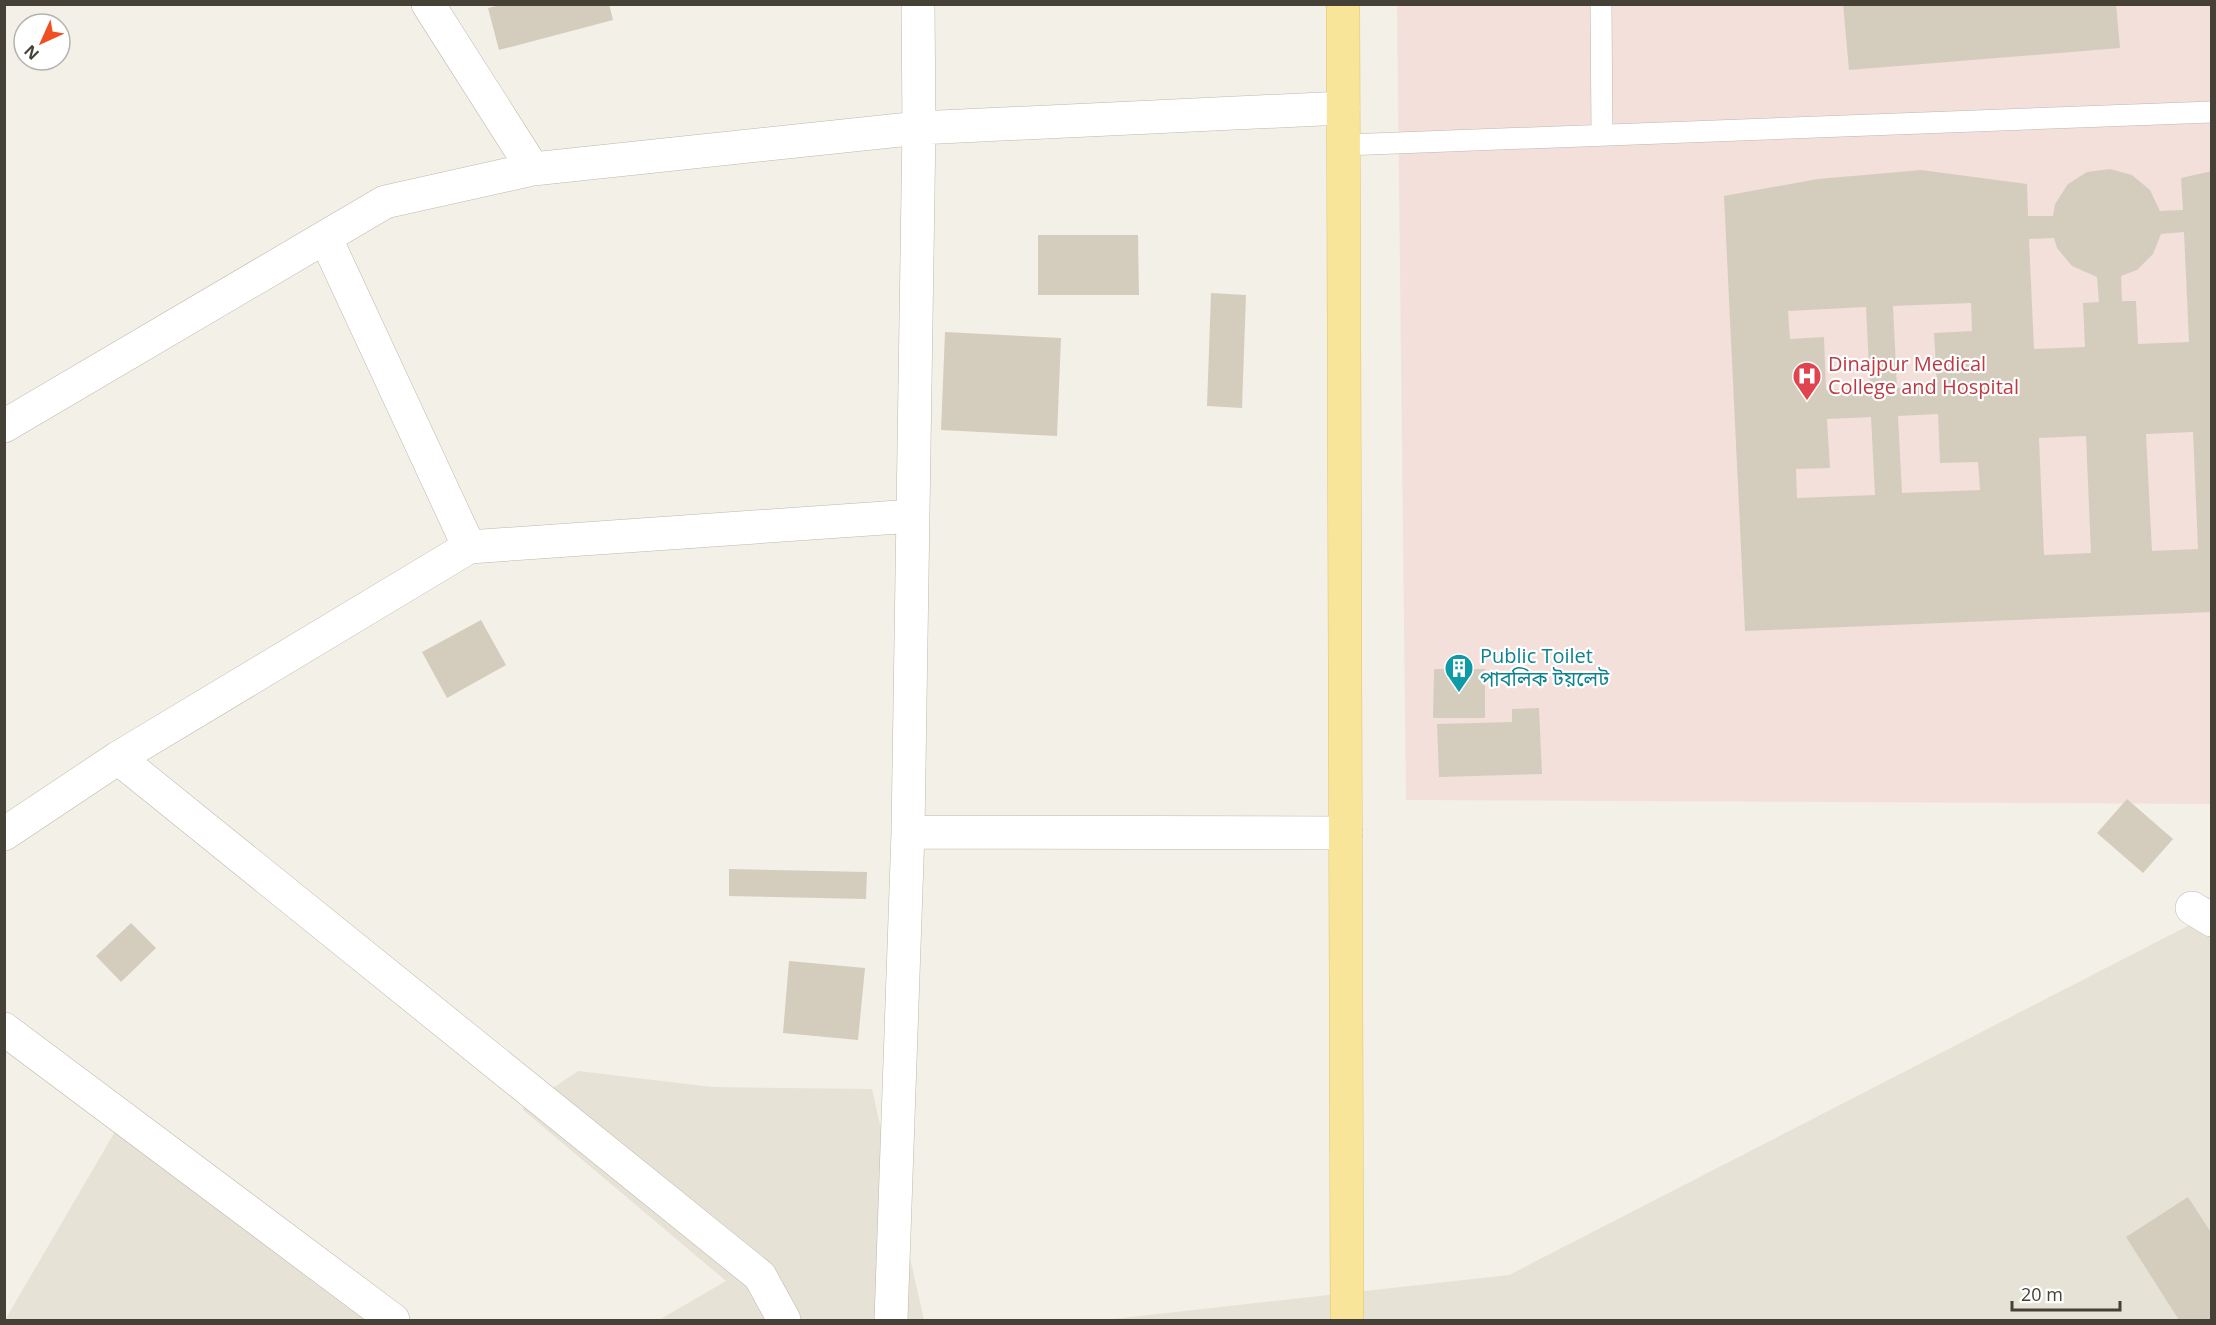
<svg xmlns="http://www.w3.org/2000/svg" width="2216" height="1325" font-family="'Open Sans','Noto Sans Bengali',sans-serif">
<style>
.residential{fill:#e6e2d6}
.medical{fill:#f3e0db}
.building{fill:#d4cdbd;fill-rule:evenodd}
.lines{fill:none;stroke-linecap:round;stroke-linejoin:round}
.service-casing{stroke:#beb8aa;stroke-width:22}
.minor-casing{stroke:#beb8aa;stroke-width:34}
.primary-casing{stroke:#dec46a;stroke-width:34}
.service{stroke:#fff;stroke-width:21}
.minor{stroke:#fff;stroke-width:33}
.primary{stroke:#f9e59a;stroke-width:33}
.labels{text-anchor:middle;stroke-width:4.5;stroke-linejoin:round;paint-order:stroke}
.health-label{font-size:20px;fill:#be3a42;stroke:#fff;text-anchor:start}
.culture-label{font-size:20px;fill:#0d838f;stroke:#fff;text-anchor:start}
</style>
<rect width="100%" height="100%" fill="#f3f0e7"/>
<!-- residential -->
<path class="residential" d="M 2211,914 L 2211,1320 L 1104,1320 L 1509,1275 Z
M 578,1071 L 712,1087 L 872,1089 L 924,1320 L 659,1320 L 726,1281 L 522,1109 Z
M 123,1118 L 404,1320 L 5,1320 Z"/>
<!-- medical -->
<path class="medical" d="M 1397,5 L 2211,5 L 2211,804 L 1406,800 Z"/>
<!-- building -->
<path class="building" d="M 505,4 L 609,4 L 613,20 L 499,50 L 488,8 Z
M 1843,4 L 2116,4 L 2120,48 L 1849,70 Z
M 2110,169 L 2132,175 L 2150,190 L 2160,211 L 2183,210 L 2181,178 L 2212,171 L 2212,612 L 1745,631 L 1724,196 L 1818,179 L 1921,170 L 2027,184 L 2028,216 L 2053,216 L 2055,204 L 2068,184 L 2087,172 ZM 2184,232 L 2189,342 L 2138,344 L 2136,301 L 2122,301 L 2121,276 L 2137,270 L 2153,254 L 2161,234 ZM 2054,238 L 2057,248 L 2072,266 L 2097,277 L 2099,302 L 2083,303 L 2085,347 L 2034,349 L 2029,239 ZM 1971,303 L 1972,331 L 1934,333 L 1937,386 L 1897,388 L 1893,306 ZM 1866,307 L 1870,388 L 1826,390 L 1824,337 L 1790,339 L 1788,311 ZM 1938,414 L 1940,463 L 1978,462 L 1980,490 L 1902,493 L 1898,416 ZM 1871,417 L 1875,495 L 1797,498 L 1796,469 L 1830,468 L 1827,419 ZM 2193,432 L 2198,549 L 2152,551 L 2146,434 ZM 2086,436 L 2091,553 L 2044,555 L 2039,438 Z
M 1038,235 L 1138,235 L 1139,295 L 1038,295 Z
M 1211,293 L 1246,295 L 1242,408 L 1207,406 Z
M 945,332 L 1061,338 L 1057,436 L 941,430 Z
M 481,620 L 506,665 L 447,698 L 422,652 Z
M 1434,669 L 1485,669 L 1485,718 L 1433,718 Z
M 1539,708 L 1542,774 L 1439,777 L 1437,724 L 1512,722 L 1512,709 Z
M 2127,799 L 2173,839 L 2143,873 L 2097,833 Z
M 729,869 L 867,872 L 866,899 L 729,896 Z
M 131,923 L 156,948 L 121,982 L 96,956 Z
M 789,961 L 865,968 L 858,1040 L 783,1033 Z
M 2188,1197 L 2212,1234 L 2212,1320 L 2179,1320 L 2126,1237 Z"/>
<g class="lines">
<!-- service casing -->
<g class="service-casing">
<path id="service" d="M 1601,4 L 1602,135
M 1345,145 L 2212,112"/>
</g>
<!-- minor casing -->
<g class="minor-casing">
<path id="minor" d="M 428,4 L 533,169
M 4,426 L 385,202 L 533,169 L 919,128 L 1343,108
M 469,547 L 913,516
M 118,758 L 760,1276 L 784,1320
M 908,832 L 1346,833
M 4,834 L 118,758 L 469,547 L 326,239
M 2192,908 L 2212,920
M 4,1029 L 393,1320
M 891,1320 L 908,832 L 919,128 L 918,4"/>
</g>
<!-- primary casing -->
<g class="primary-casing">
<path id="primary" d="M 1343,4 L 1347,1320"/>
</g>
<!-- service -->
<use href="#service" class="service"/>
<!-- minor -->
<use href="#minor" class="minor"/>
<!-- primary -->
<use href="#primary" class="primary"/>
</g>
<!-- icons -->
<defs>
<g id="hospital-pin" transform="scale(1.5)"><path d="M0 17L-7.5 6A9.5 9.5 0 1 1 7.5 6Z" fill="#e0444e" stroke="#fff"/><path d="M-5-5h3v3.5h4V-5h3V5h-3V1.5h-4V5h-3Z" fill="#fff"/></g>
<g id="building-pin" transform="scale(1.5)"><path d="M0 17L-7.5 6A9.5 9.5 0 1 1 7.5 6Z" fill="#0f9aa8" stroke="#fff"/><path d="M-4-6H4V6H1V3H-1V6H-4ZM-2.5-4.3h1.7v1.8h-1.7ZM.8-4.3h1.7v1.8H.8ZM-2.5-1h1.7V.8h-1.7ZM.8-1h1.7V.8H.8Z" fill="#fff"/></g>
</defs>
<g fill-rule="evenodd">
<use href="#hospital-pin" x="1807" y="376"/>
<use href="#building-pin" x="1459" y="668"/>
</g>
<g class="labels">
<!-- health labels -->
<g class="health-label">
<text x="1828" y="371">Dinajpur Medical<tspan x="1828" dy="23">College and Hospital</tspan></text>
</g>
<!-- culture labels -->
<g class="culture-label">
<text x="1480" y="663">Public Toilet<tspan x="1480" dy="23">পাবলিক টয়লেট</tspan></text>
</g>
</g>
<!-- border -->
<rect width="2216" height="1325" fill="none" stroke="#464136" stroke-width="12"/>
<!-- north arrow -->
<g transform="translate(42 42) rotate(225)"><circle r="28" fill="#ffffff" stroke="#b5b3af" stroke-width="1.5"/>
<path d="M0-4.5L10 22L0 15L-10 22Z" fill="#f04f21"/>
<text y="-9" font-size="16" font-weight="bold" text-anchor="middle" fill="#464136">N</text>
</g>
<!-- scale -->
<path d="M2012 1301v9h108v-9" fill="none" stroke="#464136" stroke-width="3"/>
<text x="2021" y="1301" font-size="18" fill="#464136" stroke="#ffffff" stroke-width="4.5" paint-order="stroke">20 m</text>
</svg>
